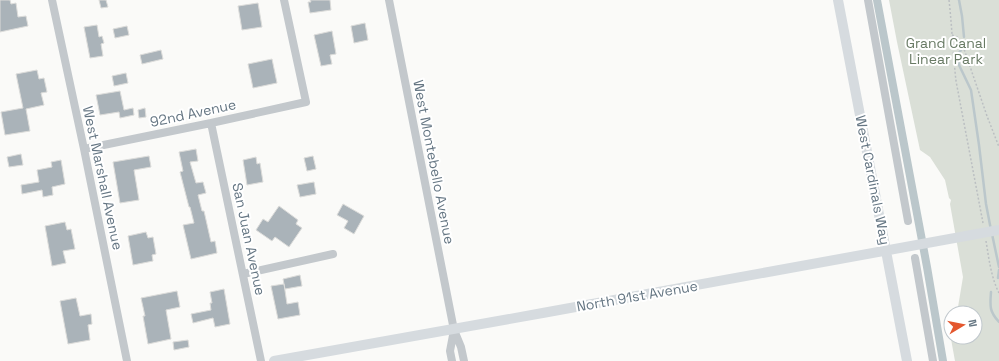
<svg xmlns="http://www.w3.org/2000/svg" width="999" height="361" font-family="'Space Grotesk',sans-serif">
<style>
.green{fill:#dadfd7}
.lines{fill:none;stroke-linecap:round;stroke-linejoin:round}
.stream{stroke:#bbc7cb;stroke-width:2.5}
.canal{stroke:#bbc7cb;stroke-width:8}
.building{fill:#aab3b9;stroke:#dcdcda}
.path{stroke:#bbbfc2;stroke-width:1.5;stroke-dasharray:2 2;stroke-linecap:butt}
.minor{stroke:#c3c8cc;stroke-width:8}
.major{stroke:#d6dbdf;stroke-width:10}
.labels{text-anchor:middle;stroke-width:4;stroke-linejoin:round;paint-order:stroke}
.park-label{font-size:14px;fill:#687a64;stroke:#fff}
.street-label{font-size:14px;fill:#657683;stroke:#fff}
</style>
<rect width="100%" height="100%" fill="#fafaf8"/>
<!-- green -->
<path class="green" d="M 889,0 L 999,0 L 999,361 L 955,361 L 951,339 L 952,337 L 975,337 L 975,313 L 957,313 L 963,277 L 950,204 L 951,200 L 949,198 L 945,180 L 930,157 L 920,150 L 897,42 Z"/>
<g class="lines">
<!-- stream -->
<path class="stream" d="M 959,0 L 962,16 L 964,37
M 961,50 L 959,53 L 959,65 L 971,90 L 979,145 L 986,204 L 991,230
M 992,234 L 999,267
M 998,278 L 999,270
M 991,292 C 990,306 989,311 999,322"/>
<!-- canal -->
<path class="canal" d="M 877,0 L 927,267 L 943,361"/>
</g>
<!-- building -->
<path class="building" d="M 0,0 L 10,0 L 11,4 L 16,3 L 18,17 L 26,16 L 28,26 L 0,32 Z
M 99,0 L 106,0 L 108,7 L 101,8 Z
M 310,0 L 330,0 L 331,10 L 310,13 L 308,2 L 311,2 Z
M 258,3 L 262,27 L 242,30 L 238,6 Z
M 365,23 L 368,40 L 354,43 L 351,26 Z
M 97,25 L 99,37 L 102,36 L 104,43 L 101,44 L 103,56 L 90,58 L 84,27 Z
M 127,26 L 129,35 L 115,38 L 113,29 Z
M 332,31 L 336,54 L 330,55 L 332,64 L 321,66 L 314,35 Z
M 161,50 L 163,59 L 142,64 L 140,55 Z
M 272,59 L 277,83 L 253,88 L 248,64 Z
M 37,70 L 39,79 L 44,78 L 47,92 L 41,93 L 44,105 L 26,109 L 30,131 L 5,135 L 1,112 L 23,108 L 16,74 Z
M 126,73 L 128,83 L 114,86 L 112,76 Z
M 120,91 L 124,110 L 133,108 L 134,115 L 120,118 L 119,112 L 100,115 L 96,95 Z
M 145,108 L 146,117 L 139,118 L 138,110 Z
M 196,149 L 198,161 L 190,162 L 196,183 L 203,182 L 206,193 L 198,195 L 202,211 L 204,211 L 211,242 L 215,241 L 217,253 L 191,259 L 183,225 L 194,223 L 190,207 L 189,207 L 180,172 L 183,171 L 179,152 Z
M 21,154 L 23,165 L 9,167 L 7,157 Z
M 149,156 L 151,167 L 134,170 L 139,200 L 120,203 L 113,162 Z
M 313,156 L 316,169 L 307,171 L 304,158 Z
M 256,157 L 257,164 L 260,163 L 263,182 L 247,185 L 243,160 Z
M 61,160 L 65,184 L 52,187 L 53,195 L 43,197 L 42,190 L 22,194 L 21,185 L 39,182 L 37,170 L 52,167 L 51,162 Z
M 314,182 L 316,194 L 300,197 L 297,185 Z
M 343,204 L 364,216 L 354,234 L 344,228 L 348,221 L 337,215 Z
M 279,206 L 298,220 L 296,224 L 302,228 L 289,247 L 275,237 L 272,241 L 256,230 L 263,219 L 268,222 Z
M 65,222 L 67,230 L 71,229 L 75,249 L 63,251 L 66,263 L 52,266 L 45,226 Z
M 146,232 L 148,238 L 153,237 L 156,254 L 152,255 L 153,261 L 133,265 L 128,236 Z
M 300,275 L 302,286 L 285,289 L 283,279 Z
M 284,284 L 287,304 L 298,302 L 300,315 L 278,319 L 271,286 Z
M 224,289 L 230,324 L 215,327 L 213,318 L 193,323 L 191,314 L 211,310 L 210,303 L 212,303 L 210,292 Z
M 177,291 L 180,307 L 166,310 L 171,339 L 148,344 L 143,316 L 145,316 L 141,298 Z
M 76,298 L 80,316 L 91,314 L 92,324 L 88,325 L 90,340 L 68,344 L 60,301 Z
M 188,340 L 189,347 L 174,350 L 173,342 Z"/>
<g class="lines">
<!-- path -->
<path class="path" d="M 949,0 C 952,27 953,54 956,81 L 983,223
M 952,35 L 957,37 L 964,49 L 987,116 L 999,147
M 986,241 C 989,259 991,277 999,293"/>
<!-- minor -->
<path class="minor" d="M 52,0 L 84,149 L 127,361
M 389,0 L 454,330 L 461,347 L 464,361
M 868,0 L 908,221
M 211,123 L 261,361
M 84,149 L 211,123 L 306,102 L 284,0
M 915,258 L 933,361
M 243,274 L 333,254
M 452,361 L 450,351 L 454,330"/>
<!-- major -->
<path class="major" d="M 838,0 L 907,361
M 274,361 C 516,319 757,273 999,230"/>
</g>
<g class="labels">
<!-- park labels -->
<g class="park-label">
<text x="946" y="48">Grand Canal<tspan x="946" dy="16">Linear Park</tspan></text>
</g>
<!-- street labels -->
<g class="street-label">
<text transform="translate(193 113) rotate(-12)" y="5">92nd Avenue</text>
<text transform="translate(434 162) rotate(79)" y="5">West Montebello Avenue</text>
<text transform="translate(103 178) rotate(78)" y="5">West Marshall Avenue</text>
<text transform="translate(873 180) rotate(79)" y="5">West Cardinals Way</text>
<text transform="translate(249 239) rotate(78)" y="5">San Juan Avenue</text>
<text transform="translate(637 296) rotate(-10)" y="5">North 91st Avenue</text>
</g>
</g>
<!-- north arrow -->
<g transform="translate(963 325) rotate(80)"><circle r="19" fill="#ffffff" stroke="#c1c8cd"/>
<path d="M0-3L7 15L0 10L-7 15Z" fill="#e4572e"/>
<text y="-6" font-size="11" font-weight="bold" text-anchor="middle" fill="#657683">N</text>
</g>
</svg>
